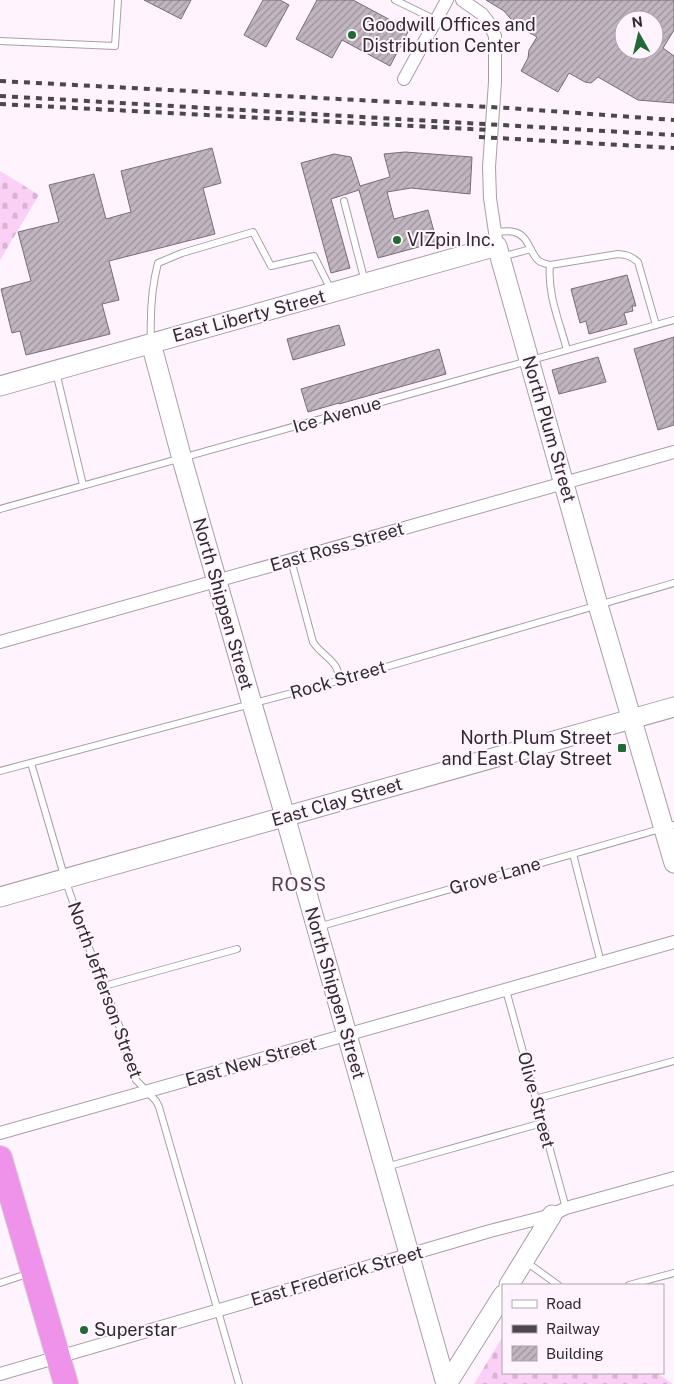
<svg xmlns="http://www.w3.org/2000/svg" width="674" height="1384" font-family="'Public Sans',sans-serif">
<style>
.cemetery{fill:url(#cemetery-stones)}
.building{fill:url(#building-hatch);stroke:#786d77;fill-rule:evenodd}
.lines{fill:none;stroke-linecap:round;stroke-linejoin:round}
.lane-casing{stroke:#a99da8;stroke-width:8}
.street-casing{stroke:#a99da8;stroke-width:14}
.secondary-casing{stroke:#a99da8;stroke-width:21}
.highway-casing{stroke:#d6d5d6;stroke-width:26}
.lane{stroke:#fff;stroke-width:6}
.street{stroke:#fff;stroke-width:12}
.secondary{stroke:#fff;stroke-width:19}
.highway{stroke:#ef92ea;stroke-width:24}
.rail{stroke:#4c474c;stroke-width:4;stroke-dasharray:6 6;stroke-linecap:butt}
.poi-dot{fill:#236935;stroke:#fff4fe;stroke-width:2}
.labels{text-anchor:middle;stroke-width:4;stroke-linejoin:round;paint-order:stroke}
.poi-label{font-size:18px;fill:#302b30;stroke:#fff4fe;text-anchor:start}
.street-label{font-size:18px;fill:#302b30;stroke:#fff4fe}
.neighbourhood-label{font-size:19px;letter-spacing:1px;fill:#4c424b;stroke:#fff4fe}
</style>
<defs>
<pattern id="cemetery-stones" width="16" height="16" patternUnits="userSpaceOnUse" patternTransform="scale(1.25)"><rect width="16" height="16" fill="#fbd0f7"/><path d="M2 7V4a2 2 0 0 1 4 0v3zM10 15v-3a2 2 0 0 1 4 0v3z" fill="#d7b3d4"/></pattern>
<pattern id="building-hatch" width="6" height="6" patternUnits="userSpaceOnUse" patternTransform="scale(1.25)"><rect width="6" height="6" fill="#c1b5c0"/><path d="M-1 1l2-2M0 6l6-6M5 7l2-2" fill="none" stroke="#9d939c"/></pattern>
</defs>
<rect width="100%" height="100%" fill="#fff4fe"/>
<!-- cemetery -->
<path class="cemetery" d="M 0,171 L 39,195 L 0,260 Z
M 503,1336 L 503,1373 L 657,1373 L 673,1384 L 474,1384 Z"/>
<!-- building -->
<path class="building" d="M 144,0 L 191,0 L 181,19 Z
M 263,0 L 280,0 L 289,5 L 266,47 L 244,35 Z
M 317,0 L 353,0 L 409,30 L 390,66 L 342,40 L 332,58 L 296,39 Z
M 486,0 L 674,0 L 674,30 L 663,48 L 674,56 L 674,103 L 638,100 L 598,77 L 591,83 L 585,82 L 569,73 L 558,92 L 521,71 L 528,58 L 529,50 L 537,37 L 516,25 L 504,11 ZM 624,20 L 654,20 L 654,50 L 624,50 Z
M 212,148 L 221,183 L 203,188 L 215,234 L 109,261 L 119,300 L 102,304 L 110,334 L 26,355 L 20,331 L 12,333 L 1,289 L 31,281 L 18,232 L 59,222 L 49,185 L 94,174 L 106,219 L 131,212 L 121,171 Z
M 405,152 L 472,157 L 470,194 L 411,188 L 387,192 L 394,219 L 428,210 L 437,242 L 378,258 L 359,190 L 331,199 L 350,268 L 331,273 L 301,163 L 334,154 L 351,157 L 360,186 L 390,177 L 384,154 Z
M 627,275 L 636,306 L 632,306 L 633,311 L 624,313 L 627,324 L 589,334 L 586,321 L 580,323 L 571,289 Z
M 339,325 L 345,345 L 293,360 L 287,339 Z
M 674,337 L 674,425 L 658,430 L 634,349 Z
M 439,349 L 446,374 L 339,404 L 339,403 L 308,412 L 301,389 Z
M 598,357 L 606,382 L 559,394 L 552,370 Z"/>
<g class="lines">
<!-- lane casing -->
<g class="lane-casing">
<path id="lane" d="M 395,0 L 436,20
M 0,41 L 115,46 L 118,0
M 344,201 L 365,282
M 494,232 C 501,232 508,230 514,232 C 529,235 529,253 539,261 C 542,263 546,264 550,265 L 618,254 C 627,255 631,256 638,262 L 656,325
M 501,257 L 531,249
M 550,265 C 547,294 560,323 567,350
M 151,342 C 150,315 151,289 158,263 L 182,253 L 253,232 L 271,266 L 314,256 L 331,290
M 56,372 L 83,485
M 0,509 L 674,320
M 291,560 L 313,642 C 319,652 330,657 336,667 C 338,671 339,676 341,680
M 31,763 L 65,879 L 86,940 L 120,1028 L 136,1080 L 156,1101 L 159,1107 L 239,1384
M 0,771 L 341,680 L 674,583
M 573,854 L 601,963
M 318,927 L 674,825
M 104,986 L 237,949
M 506,990 L 566,1208
M 535,1099 L 674,1061
M 386,1167 L 542,1123
M 525,1261 L 558,1285
M 0,1283 L 30,1273
M 629,1285 L 674,1273"/>
</g>
<!-- street casing -->
<g class="street-casing">
<path id="street" d="M 462,0 L 482,14 L 489,23 L 495,36 L 495,82 L 489,167 L 490,198 L 497,246
M 404,79 L 447,0
M 0,642 L 674,452
M 0,1133 L 674,942
M 0,1374 L 490,1231 L 552,1215 L 566,1208 L 674,1178"/>
</g>
<!-- secondary casing -->
<g class="secondary-casing">
<path id="secondary" d="M 151,343 L 182,459 L 252,704 L 285,816 L 446,1384
M 0,386 L 497,246 L 598,605 L 674,863
M 0,897 L 674,707
M 509,1285 L 552,1215
M 447,1384 L 503,1295"/>
</g>
<!-- highway casing -->
<g class="highway-casing">
<path id="highway" d="M 0,1158 L 66,1384"/>
</g>
<!-- lane -->
<use href="#lane" class="lane"/>
<!-- street -->
<use href="#street" class="street"/>
<!-- secondary -->
<use href="#secondary" class="secondary"/>
<!-- highway -->
<use href="#highway" class="highway"/>
<!-- rail -->
<path class="rail" d="M 0,81 L 508,108 L 674,120
M 0,96 L 674,135
M 0,104 L 489,130
M 479,137 L 674,148"/>
</g>
<!-- markers -->
<g class="poi-dot">
<circle cx="352" cy="35" r="5"/>
<circle cx="397" cy="240" r="5"/>
<rect x="617" y="743" width="10" height="10" rx="2.5"/>
<circle cx="84" cy="1330" r="5"/>
</g>
<g class="labels">
<!-- poi labels -->
<g class="poi-label">
<text x="362" y="31">Goodwill Offices and<tspan x="362" dy="21">Distribution Center</tspan></text>
<text x="407" y="246">VIZpin Inc.</text>
<text x="612" y="744" text-anchor="end">North Plum Street<tspan x="612" dy="21">and East Clay Street</tspan></text>
<text x="94" y="1336">Superstar</text>
</g>
<!-- street labels -->
<g class="street-label">
<text transform="translate(249 316) rotate(-15)" y="6">East Liberty Street</text>
<text transform="translate(337 415) rotate(-16)" y="6">Ice Avenue</text>
<text transform="translate(549 429) rotate(74)" y="6">North Plum Street</text>
<text transform="translate(337 547) rotate(-16)" y="6">East Ross Street</text>
<text transform="translate(223 604) rotate(74)" y="6">North Shippen Street</text>
<text transform="translate(338 680) rotate(-16)" y="6">Rock Street</text>
<text transform="translate(337 802) rotate(-16)" y="6">East Clay Street</text>
<text transform="translate(495 876) rotate(-16)" y="6">Grove Lane</text>
<text transform="translate(105 990) rotate(70)" y="6">North Jefferson Street</text>
<text transform="translate(335 993) rotate(74)" y="6">North Shippen Street</text>
<text transform="translate(251 1062) rotate(-16)" y="6">East New Street</text>
<text transform="translate(536 1100) rotate(75)" y="6">Olive Street</text>
<text transform="translate(337 1276) rotate(-16)" y="6">East Frederick Street</text>
</g>
<!-- neighbourhood labels -->
<g class="neighbourhood-label">
<text x="299" y="891">ROSS</text>
</g>
</g>
<!-- legend -->
<rect x="502" y="1284" width="162" height="90" fill="#fff4fe" stroke="#aca4ac"/>
<rect x="512" y="1300" width="25" height="8" fill="#ffffff" stroke="#aca4ac"/>
<text x="546" y="1309" font-size="15" fill="#302b30">Road</text>
<rect x="512" y="1325" width="25" height="8" fill="#4c474c" stroke="#aca4ac"/>
<text x="546" y="1334" font-size="15" fill="#302b30">Railway</text>
<rect x="512" y="1346" width="25" height="15" fill="url(#building-hatch)" stroke="#aca4ac"/>
<text x="546" y="1359" font-size="15" fill="#302b30">Building</text>
<!-- north arrow -->
<g transform="translate(639 35) rotate(352)"><circle r="24" fill="#fff4fe" stroke="#aca4ac"/>
<path d="M0-4L9 19L0 12L-9 19Z" fill="#236935"/>
<text y="-8" font-size="14" font-weight="bold" text-anchor="middle" fill="#302b30">N</text>
</g>
</svg>
